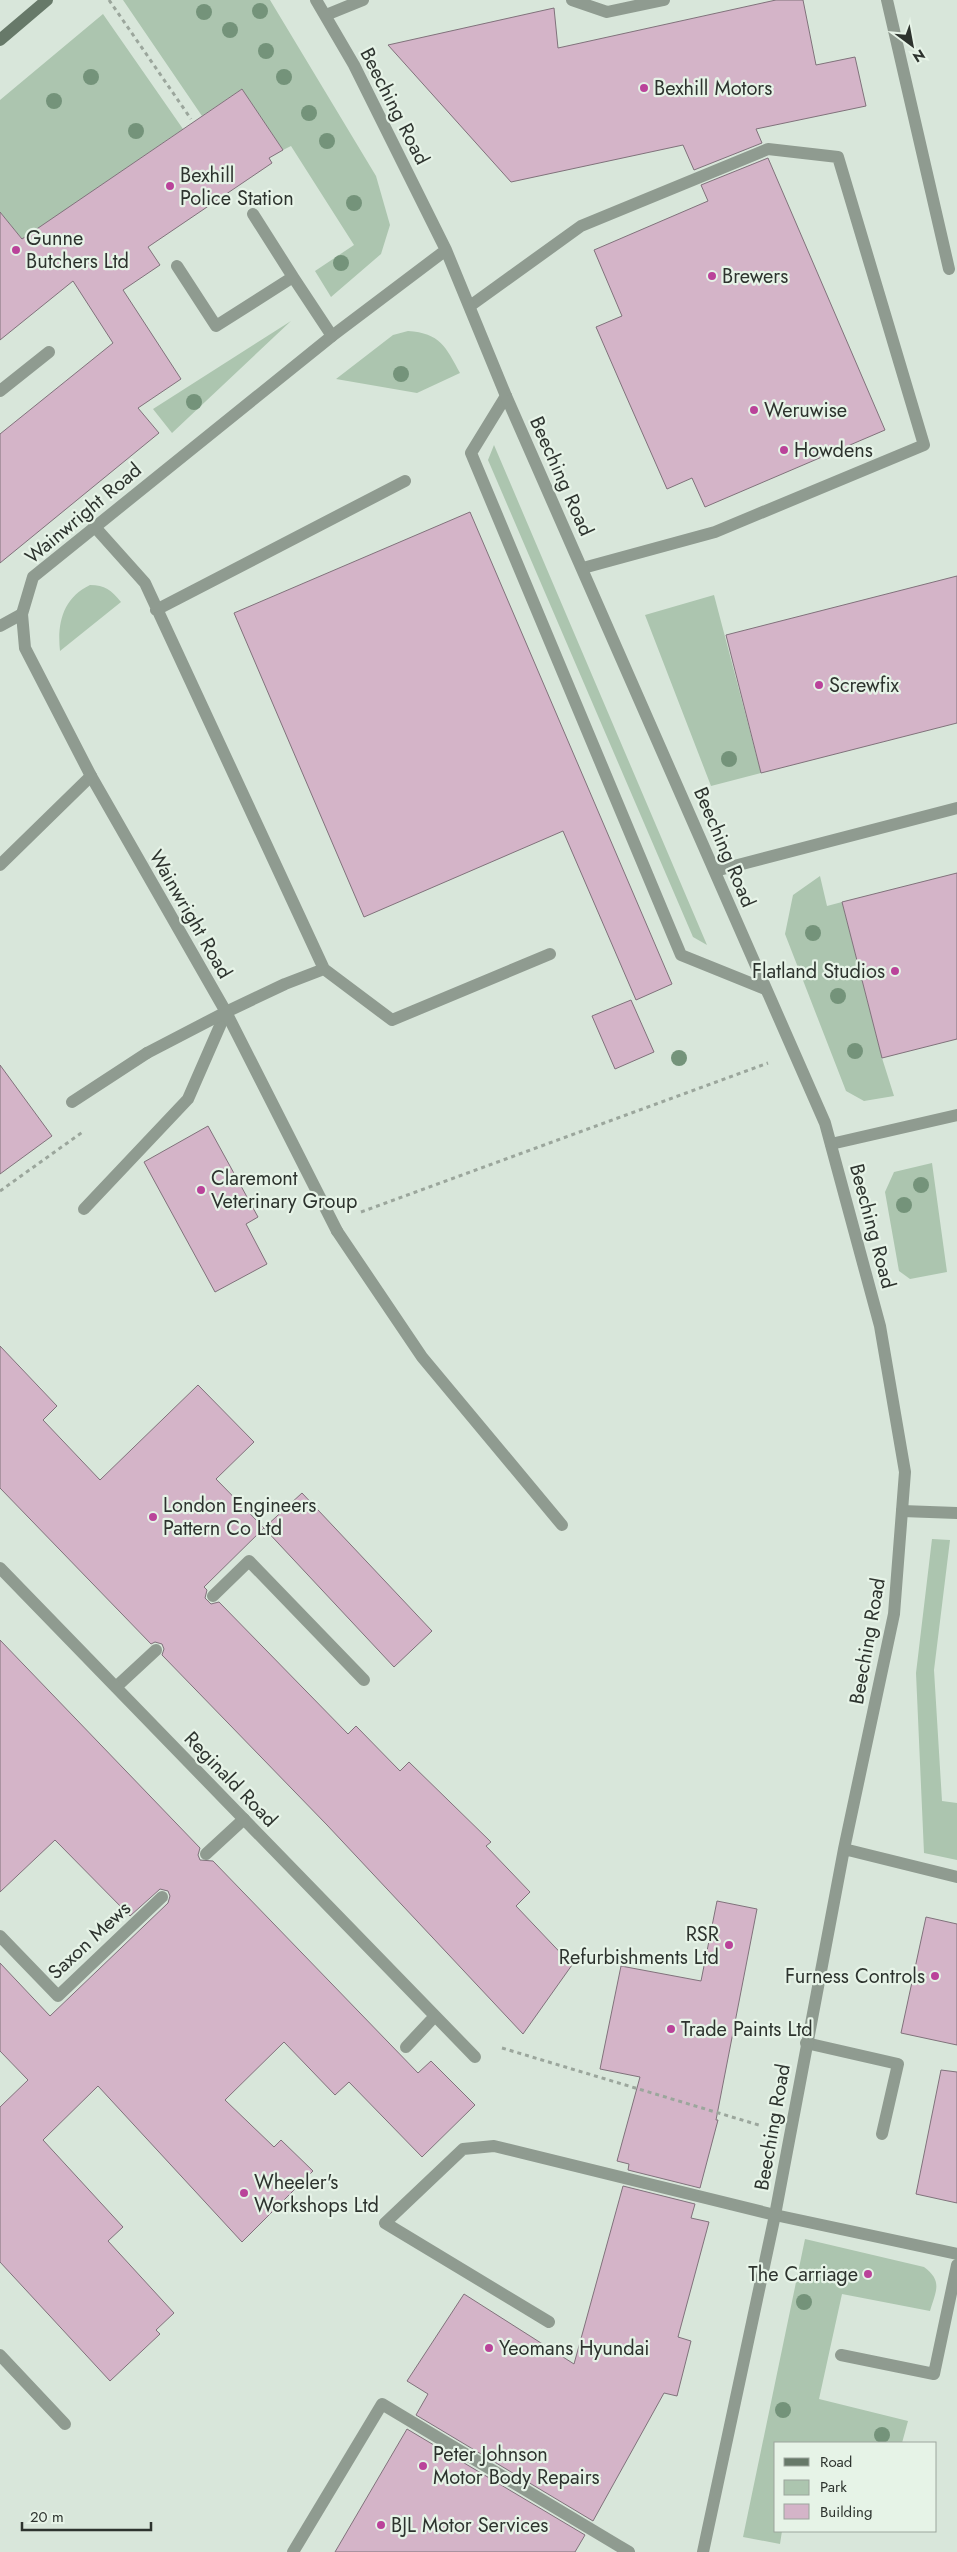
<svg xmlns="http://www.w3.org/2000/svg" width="957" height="2552" font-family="Jost,sans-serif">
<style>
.green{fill:#acc5af}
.building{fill:#d4b4c8;stroke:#80727b}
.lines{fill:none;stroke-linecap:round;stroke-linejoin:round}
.path{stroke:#9ba69c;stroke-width:3;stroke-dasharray:4 4;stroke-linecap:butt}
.service{stroke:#8f9b90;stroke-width:12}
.minor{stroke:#8f9b90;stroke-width:12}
.secondary{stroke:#677969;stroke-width:12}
.tree{fill:#74937a}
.poi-dot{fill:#ba439a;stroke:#e6f3e7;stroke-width:2}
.labels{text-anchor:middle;stroke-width:4.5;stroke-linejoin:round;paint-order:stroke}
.poi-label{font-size:20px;fill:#2d332e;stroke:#e6f3e7;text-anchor:start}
.street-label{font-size:20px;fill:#2d332e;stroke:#e6f3e7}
</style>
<rect width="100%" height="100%" fill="#d8e6da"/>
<!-- green -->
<path class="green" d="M 123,0 L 270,0 L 376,176 L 390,225 L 381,254 L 331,297 L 315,271 L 354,245 L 291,146 L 283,150 L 242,89 L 202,116 Z
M 103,14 L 183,129 L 68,208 L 63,289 L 0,212 L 0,100 Z
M 291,321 L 172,433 L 153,409 Z
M 408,331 C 440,333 446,347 460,373 L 417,393 L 336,379 L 393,335 Z
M 494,445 L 707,945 L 693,937 L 488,460 Z
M 90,585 C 105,585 111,590 121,602 L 60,651 C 57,623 63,598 90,585 Z
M 714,595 L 761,773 L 711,786 L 645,615 Z
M 820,876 L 827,906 L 842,902 L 882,1058 L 894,1096 L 864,1101 L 846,1091 L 785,934 L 793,895 Z
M 932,1163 L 947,1272 L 910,1279 L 899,1271 L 885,1192 L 894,1172 Z
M 932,1539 L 950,1540 L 934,1670 L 942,1801 L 957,1803 L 957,1860 L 924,1853 L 916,1673 Z
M 805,2239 L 924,2267 C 943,2281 936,2291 930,2311 L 842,2294 L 819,2399 L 908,2421 L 902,2443 L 776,2443 L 776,2531 L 782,2531 L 780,2544 L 743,2537 Z"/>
<!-- building -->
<path class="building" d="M 776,0 L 803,0 L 816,65 L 855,57 L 866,106 L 756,129 L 762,143 L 694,170 L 683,145 L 511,182 L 388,45 L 554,8 L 558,48 Z
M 242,89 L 283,150 L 269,158 L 272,163 L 148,247 L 160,265 L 123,290 L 181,379 L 138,408 L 159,433 L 0,563 L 0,434 L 113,343 L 73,281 L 0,340 L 0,212 L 22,239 Z
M 768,158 L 885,430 L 705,507 L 692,478 L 667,489 L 623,389 L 596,327 L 622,316 L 594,250 L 708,201 L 701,185 Z
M 470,512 L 672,984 L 636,1000 L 563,831 L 364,917 L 234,613 Z
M 957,576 L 957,723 L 761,773 L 726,635 Z
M 957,873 L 957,1039 L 882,1058 L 842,902 Z
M 631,1000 L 654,1052 L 615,1069 L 592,1016 Z
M 0,1065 L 52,1136 L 0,1174 Z
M 208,1126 L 258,1217 L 246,1224 L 267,1264 L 215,1292 L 144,1162 Z
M 0,1346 L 57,1406 L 43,1420 L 100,1480 L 198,1385 L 254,1442 L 216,1479 L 264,1528 L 204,1587 L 207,1590 L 205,1598 L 211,1604 L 219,1602 L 348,1734 L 356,1726 L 400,1771 L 409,1762 L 491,1842 L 486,1846 L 530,1892 L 516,1906 L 572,1965 L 523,2034 L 327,1825 L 162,1655 L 164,1649 L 162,1644 L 155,1642 L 151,1644 L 0,1488 Z
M 302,1493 L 432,1631 L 394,1667 L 264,1528 Z
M 0,1640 L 200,1848 L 198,1855 L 200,1860 L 213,1861 L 418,2073 L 431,2061 L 475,2105 L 422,2157 L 349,2082 L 335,2095 L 284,2042 L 225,2100 L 274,2147 L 281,2140 L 313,2171 L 242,2242 L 98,2086 L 43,2140 L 123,2227 L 108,2241 L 174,2313 L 156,2330 L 160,2334 L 110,2381 L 0,2262 L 0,2107 L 28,2080 L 0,2051 L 0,1963 L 50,2016 L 168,1903 L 170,1896 L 168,1891 L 160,1889 L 130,1916 L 55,1840 L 0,1892 Z
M 717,1901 L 757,1909 L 716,2120 L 718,2120 L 700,2188 L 628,2170 L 629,2164 L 617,2161 L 640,2077 L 600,2069 L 621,1966 L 701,1981 Z
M 926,1917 L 957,1924 L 957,2045 L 901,2033 Z
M 941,2070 L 957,2072 L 957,2203 L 916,2194 Z
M 623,2186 L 695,2204 L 691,2218 L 709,2222 L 678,2337 L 691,2341 L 677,2396 L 664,2393 L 593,2521 L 416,2415 L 428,2394 L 407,2381 L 464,2294 L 574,2364 Z
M 407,2429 L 585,2535 L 575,2552 L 335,2552 Z"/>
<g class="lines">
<!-- path -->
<path class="path" d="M 109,0 L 191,119
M 0,1191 L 84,1131
M 361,1212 L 768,1063
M 502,2048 L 762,2126"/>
<!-- service -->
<path class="service" d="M 572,0 L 607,12 L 664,0
M 887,0 L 949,269
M 326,15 L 363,0
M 253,214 L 293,277
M 177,266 L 216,326 L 293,277 L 332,336
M 470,306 L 581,226 L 768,149 L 838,157 L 924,445 L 715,532 L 583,568
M 0,391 L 49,352
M 506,396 L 471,453 L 681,955 L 765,989
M 156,610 L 405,481
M 0,626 L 22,614
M 0,865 L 91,776
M 715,871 L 957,808
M 324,969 L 392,1020 L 550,954
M 72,1102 L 147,1053
M 831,1144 L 957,1115
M 84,1209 L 188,1099 L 226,1012 L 285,984 L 324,969 L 145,583 L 94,526
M 337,1231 L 422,1357 L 562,1525
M 902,1511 L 957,1513
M 213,1596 L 249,1561 L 364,1680
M 116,1687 L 156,1650
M 206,1854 L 244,1819
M 0,1936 L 58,1996 L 162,1897
M 806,2043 L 898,2064 L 882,2134
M 549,2322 L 385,2223 L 463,2149 L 494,2146 L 775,2215 L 957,2254
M 841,2355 L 934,2374 L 957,2265
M 293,2552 L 382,2404 L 629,2552"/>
<!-- minor -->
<path class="minor" d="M 316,0 L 354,65 L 446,250 L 506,396 L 825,1123 L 880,1326 L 905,1472 L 894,1614 L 844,1849 L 775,2215 L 703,2552
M 147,1053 L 226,1012
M 337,1231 L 226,1012 L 91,776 L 25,648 L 22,614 L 33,577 L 332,336 L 446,250
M 0,1568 L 475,2057
M 844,1849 L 957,1877
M 406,2047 L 435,2016
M 0,2355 L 65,2424"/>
<!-- secondary -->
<path class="secondary" d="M 0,40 L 47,0"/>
</g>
<!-- trees -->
<g class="tree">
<circle cx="260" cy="11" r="8"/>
<circle cx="204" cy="12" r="8"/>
<circle cx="230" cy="30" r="8"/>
<circle cx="266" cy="51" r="8"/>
<circle cx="91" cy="77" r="8"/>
<circle cx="284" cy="77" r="8"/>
<circle cx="54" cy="101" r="8"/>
<circle cx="309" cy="113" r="8"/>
<circle cx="136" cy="131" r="8"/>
<circle cx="327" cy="141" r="8"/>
<circle cx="354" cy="203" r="8"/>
<circle cx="341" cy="263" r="8"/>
<circle cx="401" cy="374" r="8"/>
<circle cx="194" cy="402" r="8"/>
<circle cx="729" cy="759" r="8"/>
<circle cx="813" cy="933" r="8"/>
<circle cx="838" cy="996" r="8"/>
<circle cx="855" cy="1051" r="8"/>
<circle cx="679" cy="1058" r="8"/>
<circle cx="921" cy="1185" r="8"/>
<circle cx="904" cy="1205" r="8"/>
<circle cx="804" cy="2302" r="8"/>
<circle cx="783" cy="2410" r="8"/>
<circle cx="882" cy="2435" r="8"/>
</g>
<!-- markers -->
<g class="poi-dot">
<circle cx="644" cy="88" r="5"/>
<circle cx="170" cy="186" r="5"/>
<circle cx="16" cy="250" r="5"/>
<circle cx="712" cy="276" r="5"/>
<circle cx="754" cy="410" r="5"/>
<circle cx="784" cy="450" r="5"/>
<circle cx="819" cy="685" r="5"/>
<circle cx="895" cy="971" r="5"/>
<circle cx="201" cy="1190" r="5"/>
<circle cx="153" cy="1517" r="5"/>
<circle cx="729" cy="1945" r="5"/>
<circle cx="935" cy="1976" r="5"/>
<circle cx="671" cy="2029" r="5"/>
<circle cx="244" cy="2193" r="5"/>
<circle cx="868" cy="2274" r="5"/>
<circle cx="489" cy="2348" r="5"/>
<circle cx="423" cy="2466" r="5"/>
<circle cx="381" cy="2525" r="5"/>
</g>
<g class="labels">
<!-- poi labels -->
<g class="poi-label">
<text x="654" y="95">Bexhill Motors</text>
<text x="180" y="182">Bexhill<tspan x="180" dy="23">Police Station</tspan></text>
<text x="26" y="245">Gunne<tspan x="26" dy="23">Butchers Ltd</tspan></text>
<text x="722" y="283">Brewers</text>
<text x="764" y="417">Weruwise</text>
<text x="794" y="457">Howdens</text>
<text x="829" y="692">Screwfix</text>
<text x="885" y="978" text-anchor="end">Flatland Studios</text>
<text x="211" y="1185">Claremont<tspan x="211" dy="23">Veterinary Group</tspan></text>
<text x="163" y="1512">London Engineers<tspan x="163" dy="23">Pattern Co Ltd</tspan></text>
<text x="719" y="1941" text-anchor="end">RSR<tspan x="719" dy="23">Refurbishments Ltd</tspan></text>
<text x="925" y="1983" text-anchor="end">Furness Controls</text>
<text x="681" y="2036">Trade Paints Ltd</text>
<text x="254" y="2189">Wheeler's<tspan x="254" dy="23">Workshops Ltd</tspan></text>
<text x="858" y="2281" text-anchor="end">The Carriage</text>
<text x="499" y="2355">Yeomans Hyundai</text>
<text x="433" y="2461">Peter Johnson<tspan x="433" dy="23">Motor Body Repairs</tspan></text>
<text x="391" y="2532">BJL Motor Services</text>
</g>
<!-- street labels -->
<g class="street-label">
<text transform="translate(395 106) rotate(63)" y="7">Beeching Road</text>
<text transform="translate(562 476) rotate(66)" y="7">Beeching Road</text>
<text transform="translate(83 513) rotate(-40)" y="7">Wainwright Road</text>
<text transform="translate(725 847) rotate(67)" y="7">Beeching Road</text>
<text transform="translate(191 914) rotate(60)" y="7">Wainwright Road</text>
<text transform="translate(873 1226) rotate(75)" y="7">Beeching Road</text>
<text transform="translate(867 1641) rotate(-80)" y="7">Beeching Road</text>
<text transform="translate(231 1779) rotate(46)" y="7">Reginald Road</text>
<text transform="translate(89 1940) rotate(-43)" y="7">Saxon Mews</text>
<text transform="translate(772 2127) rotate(-80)" y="7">Beeching Road</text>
</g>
</g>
<!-- legend -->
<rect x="774" y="2442" width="162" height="90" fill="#e6f3e7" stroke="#9ca69d"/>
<rect x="784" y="2458" width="25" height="8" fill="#677969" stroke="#9ca69d"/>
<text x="820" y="2467" font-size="15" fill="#2d332e">Road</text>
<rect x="784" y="2480" width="25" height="15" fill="#acc5af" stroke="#9ca69d"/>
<text x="820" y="2492" font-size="15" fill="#2d332e">Park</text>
<rect x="784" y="2504" width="25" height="15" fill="#d4b4c8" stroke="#9ca69d"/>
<text x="820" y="2517" font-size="15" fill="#2d332e">Building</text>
<!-- north arrow -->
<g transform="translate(912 45) rotate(148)" stroke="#e6f3e7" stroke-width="4" paint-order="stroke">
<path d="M0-4L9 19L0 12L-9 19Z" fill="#2d332e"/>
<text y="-8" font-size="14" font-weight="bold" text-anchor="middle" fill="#2d332e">N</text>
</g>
<!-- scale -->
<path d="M22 2522v8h129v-8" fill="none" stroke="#2d332e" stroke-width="2.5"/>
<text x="30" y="2522" font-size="15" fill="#2d332e" stroke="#e6f3e7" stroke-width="4" paint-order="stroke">20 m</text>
</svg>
